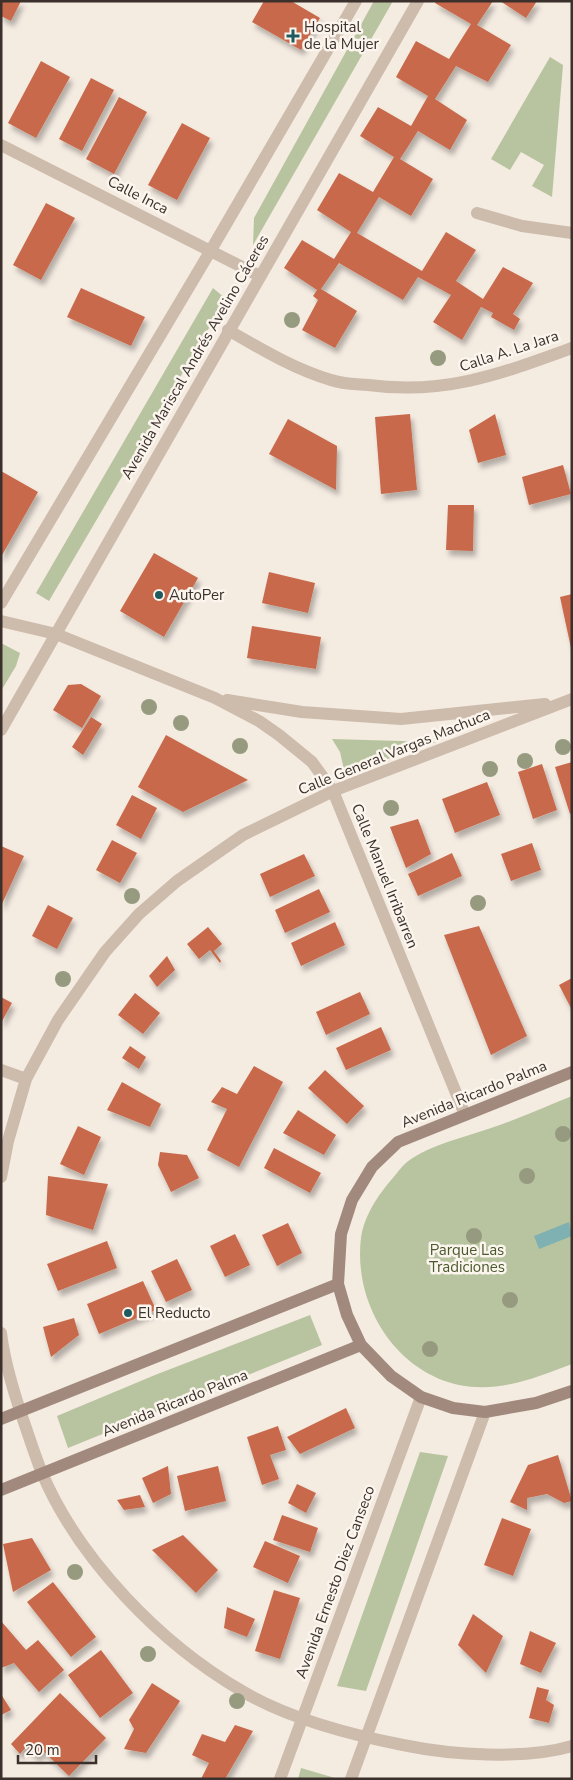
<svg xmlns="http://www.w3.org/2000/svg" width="573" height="1780" font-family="'Nunito Sans',sans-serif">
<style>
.green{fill:#b8c4a0}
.water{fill:#7fb0b2}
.building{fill:#c8694b;filter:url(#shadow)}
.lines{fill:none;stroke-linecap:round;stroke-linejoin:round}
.minor{stroke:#cdbbac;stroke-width:12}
.tertiary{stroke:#cdbbac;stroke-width:12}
.secondary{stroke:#a18a7d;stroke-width:12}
.tree{fill:#969b7f}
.poi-dot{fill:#1f5a5e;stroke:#fbf5ee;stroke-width:2}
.labels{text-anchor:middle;stroke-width:5;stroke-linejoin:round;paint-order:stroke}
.poi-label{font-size:15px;fill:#3b302b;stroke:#fbf5ee;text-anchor:start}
.street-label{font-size:15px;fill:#3b302b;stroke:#fbf5ee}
.park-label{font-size:15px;fill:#4a5a2e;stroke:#fbf5ee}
</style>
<defs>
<filter id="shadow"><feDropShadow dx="3" dy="5.5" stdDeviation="2.5" flood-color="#0004"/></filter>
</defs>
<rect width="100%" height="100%" fill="#f4ebe1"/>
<path class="green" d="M374,1H393L253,245L254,218Z
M550,57L563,65L552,197L532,186L544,165L521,152L510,170L491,159Z
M213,288L226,299L49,601L36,593Z
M1,643L20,653L16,666L1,691Z
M332,739L436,742L345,774L340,752Z
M572,1096V1364C535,1378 499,1393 459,1385C394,1371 353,1302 361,1238C364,1216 378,1195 392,1179C397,1173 402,1166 407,1162C431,1144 463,1138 491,1128C518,1119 545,1107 572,1096Z
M310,1315L322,1345L68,1448L57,1416L155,1375Z
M420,1452L448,1456L366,1691L337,1686Z
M301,1768L335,1778L298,1779Z"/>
<path class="water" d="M569,1222L572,1236L539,1249L534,1236Z"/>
<path class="building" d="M1,1H21L11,21L1,16Z
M264,1H291L320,18L301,50L252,22Z
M436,1H493L477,25L511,45L488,82L456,66L435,99L467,120L450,150L418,131L400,159L433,179L411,216L379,197L357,233L422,271L446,232L476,250L456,281L483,299L503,267L533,283L513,314L520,319L514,330L491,317L493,313L481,307L462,340L433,322L451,295L418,277L403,300L339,263L321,289L357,311L335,348L302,330L318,300L313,296L317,290L284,268L302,240L334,259L351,232L317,210L339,173L373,192L394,157L360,136L378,107L411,126L428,96L396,77L416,41L449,59L471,24L435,3Z
M500,1H537L526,18Z
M41,61L70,77L36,138L8,123Z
M91,78L114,90L82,151L59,139Z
M119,97L147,112L114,174L86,159Z
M182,123L210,138L177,200L148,185Z
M46,203L75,218L41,280L13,265Z
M81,288L145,317L131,346L67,317Z
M410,414L417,490L381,494L375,417Z
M495,414L506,455L478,463L469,430Z
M288,419L337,446L336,490L269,454Z
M563,465L571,494L529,505L522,477Z
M1,471L38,492L1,557Z
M448,505H474L473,551L446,550Z
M154,553L198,578L164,637L120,611Z
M269,572L315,583L308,613L262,603Z
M572,594V648H571L560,597Z
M252,626L321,637L316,669L247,658Z
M81,684L101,696L82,728L53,710L68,685Z
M91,717L102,724L83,755L72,747Z
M166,735L248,780L183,812L138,787Z
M572,762V813L570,814L555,767Z
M542,764L557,810L533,819L518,772Z
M487,782L500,815L455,833L442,799Z
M132,795L157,808L141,839L116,825Z
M418,819L431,854L406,868L390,827Z
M112,840L137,853L120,883L96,870Z
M532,843L541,870L511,881L501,854Z
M1,846L24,856L1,906Z
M452,853L462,876L418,896L408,874Z
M304,854L315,876L270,897L260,874Z
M319,889L330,912L285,933L275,910Z
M48,905L73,918L57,949L32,936Z
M335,922L345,945L301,966L291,943Z
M479,926L527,1036L491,1055L444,935Z
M208,927L222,944L214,951L221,961L220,963L210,950L199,959L187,944Z
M167,956L175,970L157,987L149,976Z
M572,978V1010L559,985Z
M360,992L370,1014L326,1035L316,1012Z
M135,993L160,1013L143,1034L118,1015Z
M1,997L12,1003L1,1023Z
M381,1027L391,1050L346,1070L336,1048Z
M130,1046L146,1057L139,1069L122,1058Z
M254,1066L283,1082L239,1167L207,1150L227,1109L211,1102L222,1087L237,1094Z
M325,1070L364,1106L347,1124L308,1088Z
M122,1082L161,1104L150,1127L107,1110Z
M298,1110L336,1135L324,1155L283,1133Z
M78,1126L101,1137L84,1175L60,1164Z
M274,1148L321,1173L310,1193L264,1168Z
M160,1152L187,1155L199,1178L171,1192L158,1165Z
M48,1176L108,1184L93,1230L46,1215Z
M288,1223L302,1253L277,1266L262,1235Z
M235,1234L250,1265L225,1277L210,1246Z
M107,1241L117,1268L58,1291L47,1264Z
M177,1259L192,1290L166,1302L151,1271Z
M143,1281L156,1310L99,1334L87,1304Z
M74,1318L79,1335L51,1357L43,1327Z
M346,1408L355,1428L300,1454L287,1437Z
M278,1426L286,1450L270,1455L279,1479L262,1485L247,1437Z
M558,1455L572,1501L564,1503L547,1494L527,1498V1510L510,1502L528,1465Z
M168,1466L171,1494L153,1503L142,1478Z
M218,1466L226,1501L185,1511L177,1476Z
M297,1484L316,1493L306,1513L288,1503Z
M140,1495L145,1507L124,1510L117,1500Z
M282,1515L318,1528L310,1552L273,1540Z
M502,1518L531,1529L513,1576L484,1565Z
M183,1535L218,1570L196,1593L152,1550Z
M32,1538L51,1570L13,1592L3,1544Z
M265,1541L300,1556L288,1583L253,1567Z
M53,1582L96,1637L71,1657L27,1602Z
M274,1590L300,1598L280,1659L255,1651Z
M227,1607L255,1619L247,1637L224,1628Z
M473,1614L503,1636L486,1673L458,1645Z
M1,1621L26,1650L38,1640L64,1670L39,1692L14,1663L1,1668Z
M530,1631L556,1643L541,1673L520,1664Z
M101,1650L133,1693L100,1718L68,1675Z
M152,1683L180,1701L146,1753L124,1749L134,1729L129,1720Z
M537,1687L549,1690L546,1700L554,1705L549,1723L529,1718Z
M60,1693L106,1738L69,1776L43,1751L37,1757L26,1747L20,1754L11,1744Z
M1,1694L11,1710L1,1715Z
M235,1725L253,1731L225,1779H201L209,1763L192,1755L202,1734L225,1742Z"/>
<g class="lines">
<path class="minor" d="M1,145L260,276
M477,213L522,226L572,233
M228,330C261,349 294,369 331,380C342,384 356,384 368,385C446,395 500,374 572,348
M1,621L56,634L215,698L259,721L279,735L312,762L333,791L465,1115
M227,700L302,712L401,719L545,704
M1,1070L26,1079
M1,1177L8,1141L26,1079L58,1020L105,952L139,914L177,881L243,835L333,791L572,699
M1,1333C5,1366 15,1397 26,1428C31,1443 36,1458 42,1473C79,1560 161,1644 242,1691C287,1718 352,1735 403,1745C451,1755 525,1760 572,1746"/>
<path class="tertiary" d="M1,603L211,250L356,1
M1,730L418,1
M280,1779L421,1397
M351,1779L485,1412"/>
<path class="secondary" d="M572,1072L398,1142L372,1167L352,1200L341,1234L338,1284L347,1315L361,1345L391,1376L421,1397L453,1408L485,1412L536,1403L572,1391
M1,1419L338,1284
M1,1490L361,1345"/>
</g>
<g class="tree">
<circle cx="292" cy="320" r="8"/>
<circle cx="438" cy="358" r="8"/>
<circle cx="149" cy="707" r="8"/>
<circle cx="181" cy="723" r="8"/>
<circle cx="240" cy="746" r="8"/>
<circle cx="563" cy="747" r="8"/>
<circle cx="525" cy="761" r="8"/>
<circle cx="490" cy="769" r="8"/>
<circle cx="391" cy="808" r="8"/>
<circle cx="132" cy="896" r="8"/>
<circle cx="478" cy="903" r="8"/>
<circle cx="63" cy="979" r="8"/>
<circle cx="563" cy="1134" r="8"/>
<circle cx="527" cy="1176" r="8"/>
<circle cx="474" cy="1236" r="8"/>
<circle cx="510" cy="1300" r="8"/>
<circle cx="430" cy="1349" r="8"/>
<circle cx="75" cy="1572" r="8"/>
<circle cx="148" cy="1654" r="8"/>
<circle cx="237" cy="1701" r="8"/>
</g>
<g class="poi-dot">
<path d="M290.5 28.5h5v5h5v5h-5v5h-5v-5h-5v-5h5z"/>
<circle cx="159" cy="595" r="5"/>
<circle cx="128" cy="1313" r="5"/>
</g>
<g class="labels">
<g class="poi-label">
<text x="304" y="32">Hospital<tspan x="304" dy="17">de la Mujer</tspan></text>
<text x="169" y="600">AutoPer</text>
<text x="138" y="1318">El Reducto</text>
</g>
<g class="street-label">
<text transform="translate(138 195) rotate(27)" y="5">Calle Inca</text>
<text transform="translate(509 351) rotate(-18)" y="5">Calla A. La Jara</text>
<text transform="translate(195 357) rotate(-60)" y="5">Avenida Mariscal Andrés Avelino Cáceres</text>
<text transform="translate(394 752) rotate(-22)" y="5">Calle General Vargas Machuca</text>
<text transform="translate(385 876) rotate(68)" y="5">Calle Manuel Irribarren</text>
<text transform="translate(474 1094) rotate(-22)" y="5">Avenida Ricardo Palma</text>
<text transform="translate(175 1403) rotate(-22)" y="5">Avenida Ricardo Palma</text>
<text transform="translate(335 1582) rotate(-70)" y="5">Avenida Ernesto Diez Canseco</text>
</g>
<g class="park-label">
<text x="467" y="1255">Parque Las<tspan x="467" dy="17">Tradiciones</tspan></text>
</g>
</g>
<rect width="573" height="1780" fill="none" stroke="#3b302b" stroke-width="5"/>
<path d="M18 1755v8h78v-8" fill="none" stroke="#3b302b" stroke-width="2.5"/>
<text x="25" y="1755" font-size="15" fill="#3b302b" stroke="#fbf5ee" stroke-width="4" paint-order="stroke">20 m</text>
</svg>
